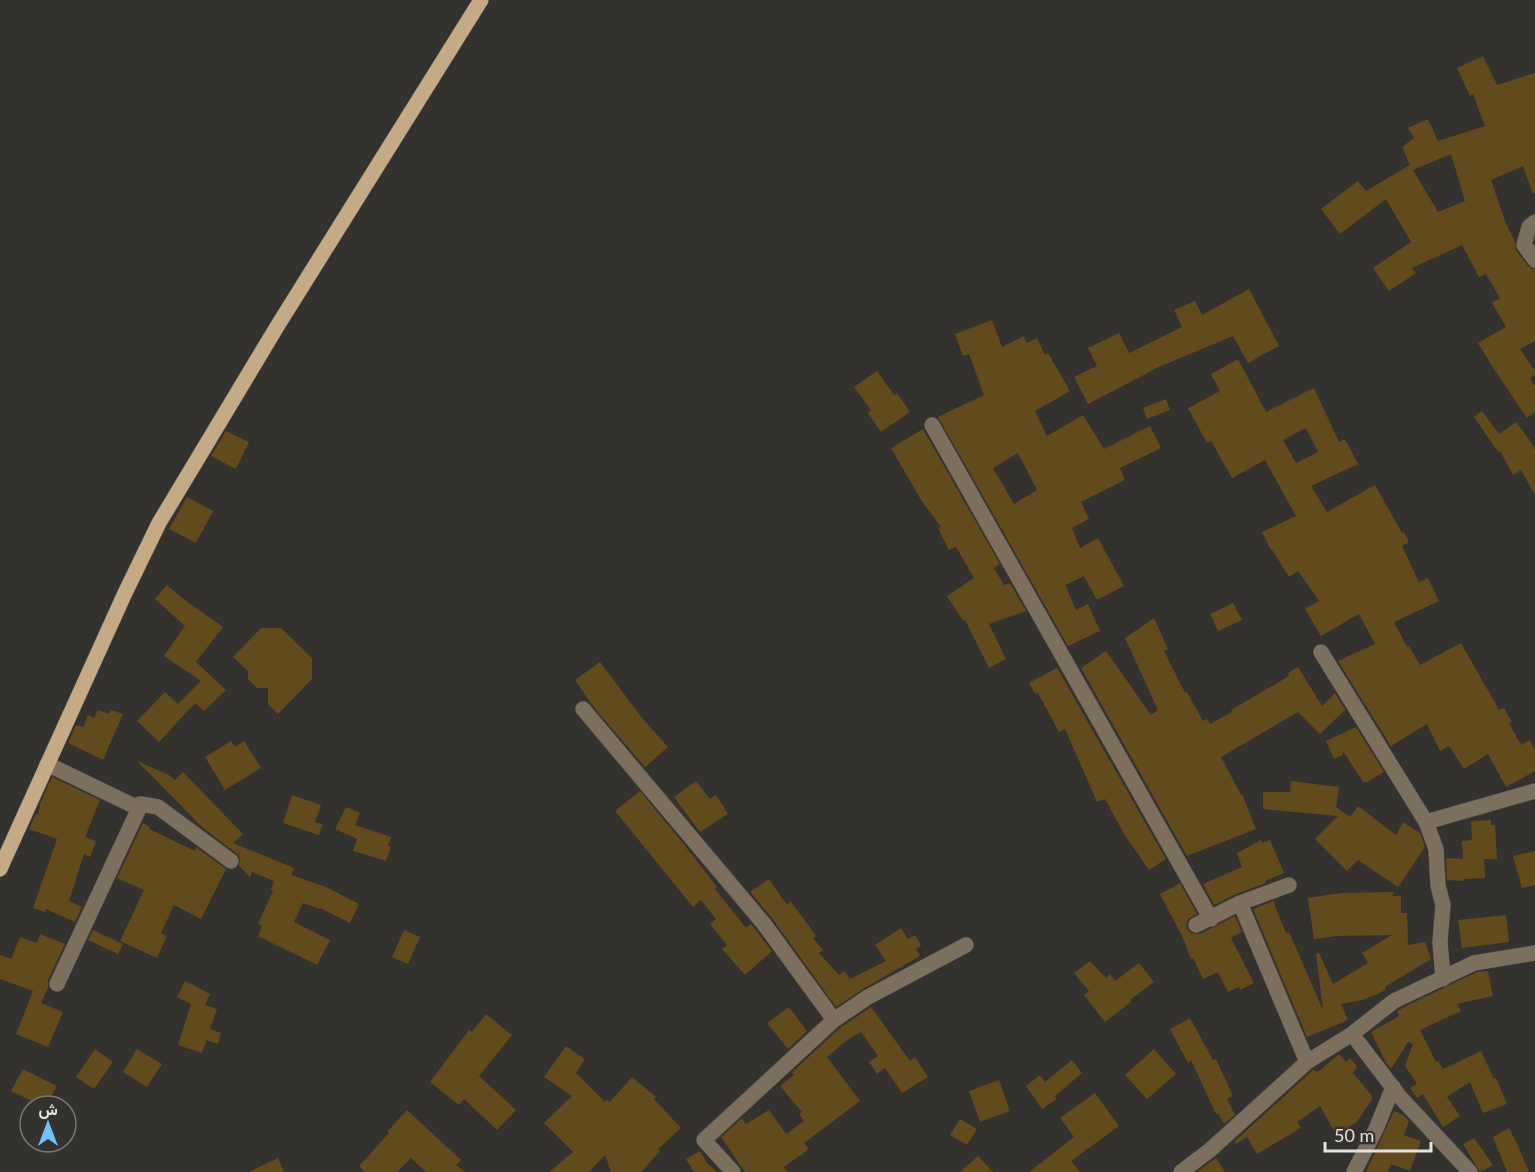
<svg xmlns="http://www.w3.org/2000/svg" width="1535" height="1172" font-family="Lato,Vazirmatn,sans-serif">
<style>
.building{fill:#614a1c;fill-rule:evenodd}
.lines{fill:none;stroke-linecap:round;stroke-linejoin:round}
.minor-casing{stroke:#504e4b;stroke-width:16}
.major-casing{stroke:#504e4b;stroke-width:16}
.minor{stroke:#7c6f5d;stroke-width:15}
.major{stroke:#c5ab85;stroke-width:15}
</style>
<rect width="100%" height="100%" fill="#34322f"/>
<path class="building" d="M1483,56L1497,85L1535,73V194H1533L1523,166L1491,180L1505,221L1515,242L1516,250L1528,266L1535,270V341L1520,349L1535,371V375L1530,378L1535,386V412L1527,418L1492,366L1478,343L1506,327L1492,303L1500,298L1486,274L1479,277L1462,245L1412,268L1416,273L1389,291L1373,268L1411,242L1386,199L1340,234L1321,209L1358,181L1366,191L1410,165L1402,147L1414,138L1408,128L1428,119L1438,141L1485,126L1473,94L1470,96L1457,68ZM1451,154L1465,201L1438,212L1413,170Z
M1249,289L1279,346L1248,363L1233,336L1159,367L1088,404L1074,377L1097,366L1088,348L1119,333L1129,353L1182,327L1174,310L1195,301L1202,315Z
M992,320L1002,347L1024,336L1027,343L1037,338L1045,355L1048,353L1070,391L1035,411L1047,436L1083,415L1104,449L1150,426L1161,448L1120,468L1125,480L1081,502L1089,519L1072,528L1080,548L1098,538L1124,586L1097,600L1084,576L1065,585L1076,610L1088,604L1100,631L1068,646L938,417L984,395L969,354L963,356L955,334ZM1018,453L1037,490L1014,504L993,468Z
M1238,359L1266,412L1314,388L1339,442L1345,439L1358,464L1311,486L1327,512L1375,485L1402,533L1404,532L1409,542L1402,546L1419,582L1428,578L1439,601L1394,622L1407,647L1409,646L1420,665L1461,643L1499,710L1504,708L1512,722L1509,723L1521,745L1530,740L1535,750V771L1506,787L1488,754L1464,769L1449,746L1440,751L1427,724L1391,746L1338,661L1375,644L1359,614L1321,636L1305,609L1319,601L1298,571L1289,577L1272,550H1271L1262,532L1296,516L1265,460L1232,478L1211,441L1207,443L1188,408L1220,391L1211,374ZM1306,428L1318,452L1296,463L1283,440Z
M877,371L894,395L897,393L910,412L881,432L868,413L871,410L854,387Z
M1166,399L1170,410L1147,419L1143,408Z
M1482,411L1499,434L1516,422L1531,442L1535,450V495L1521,470L1513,475L1500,451L1498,452L1474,417Z
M923,429L1000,564L994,568L1004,585L1010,583L1026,611L989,624L1006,659L989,668L965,620L963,621L947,596L974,578L956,547L949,550L938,528L941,527L921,500L891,448Z
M226,431L249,442L236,469L211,456Z
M187,497L213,511L196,543L169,529Z
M167,585L182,598L223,627L196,662L226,690L204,711L195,703L159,742L137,721L165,692L178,704L201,681L164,656L185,626L155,599Z
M1233,603L1242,620L1218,631L1210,614Z
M1154,618L1168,649L1164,651L1185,693L1187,692L1203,721L1207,719L1210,724L1232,712L1231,710L1289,676L1288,673L1298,667L1322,706L1335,693L1345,710L1320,734L1298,712L1221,757L1241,795L1242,794L1256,829L1187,856L1081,668L1106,651L1151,715L1158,710L1125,638Z
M261,628H281L312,658V679L278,714L268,704V688H257L248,679V671L233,657Z
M600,662L642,718L668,747L645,767L595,709L575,680Z
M1057,668L1166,859L1149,870L1124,834L1105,799L1097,802L1065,729L1059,732L1038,693L1035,694L1029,683Z
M98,710L109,714L111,710L123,714L103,760L68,743L76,725L83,727L88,715L94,718Z
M1356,727L1384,772L1367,782H1363L1343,751V755L1334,759L1326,741Z
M231,741L235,747L244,741L261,768L225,790L205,757Z
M137,761L169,775L175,780L183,772L243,834L233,843L294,868L291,875L326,887L359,904L350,923L320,908V909L303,903L294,922L330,940L317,965L258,936L262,926L258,924L273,891L271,890L274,881L252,872L250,877L239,866L240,858L237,854L201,826Z
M52,777L100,800L85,837L96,841L90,857L84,854L69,901L82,907L75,922L46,909L45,912L33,908L57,839L29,829L36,814L38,815L40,804Z
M696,781L710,799L716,795L728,814L700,832L674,797Z
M1291,781L1339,787L1336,807L1350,817L1358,806L1396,835L1403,822L1420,833L1425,847L1398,887L1358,860L1347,871L1315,839L1338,816L1263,809V792H1290Z
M640,791L682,842L717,887L715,889L746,928L751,924L772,951L745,975L722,949L727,945L710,924L716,919L701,900L693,907L615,811Z
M292,795L321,805L315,822L323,824L319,835L283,823Z
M346,807L360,813L355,825L391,837L388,846L391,847L386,861L353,851L357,839L335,829Z
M1491,820V825H1495L1497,859H1484L1485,878L1464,879V881L1447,880L1446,858L1463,859L1462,841L1472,840L1471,821Z
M143,823L150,827L149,829L195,851L196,847L226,869L201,919L174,905L161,933L167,936L157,958L120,941L144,890L117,878Z
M1261,840L1262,843L1270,840L1284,873L1265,881L1266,883L1236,894L1214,905L1203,884L1242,867L1237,853Z
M1535,851V885L1522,888L1513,856Z
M769,879L787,905L791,902L809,926L816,936L813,938L823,950L819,953L839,975L844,971L850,979L886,961L875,945L901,928L908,939L915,935L921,945L916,949L920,956L863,989L836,1007L772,918L750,892Z
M1180,883L1197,914L1188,919L1186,924L1187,929L1191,933L1200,934L1235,916L1242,932L1231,938L1254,983L1240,990L1239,987L1228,992L1218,972L1203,979L1193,958L1191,959L1183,938L1160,894Z
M1394,892L1392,896H1401V913H1407L1408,945L1425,942L1431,959L1385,987V990L1378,994L1362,1000L1341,1004L1348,1020L1307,1037L1253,909L1273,901L1286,933L1289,932L1323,1010L1316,954L1319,953L1333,984L1368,963L1362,953L1392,935L1337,936L1314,939L1308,898L1341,893Z
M1506,915L1509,942L1462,948L1458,920Z
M93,930L123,944L118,954L88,940Z
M404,930L420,937L408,964L392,957Z
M40,934L65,944L48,980V988L41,1003L63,1012L48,1047L16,1034L33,991L0,979V955L11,959L20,937L37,943Z
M1090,961L1106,978L1110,974L1115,981L1139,963L1154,982L1130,1000L1131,1002L1105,1022L1084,995L1089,991L1074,973Z
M1488,971L1493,996L1457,1004L1461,1011L1420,1030L1436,1062L1438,1061L1443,1069L1481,1051L1494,1079L1496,1078L1507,1104L1483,1113L1470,1082L1447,1097L1460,1116L1443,1127L1423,1094L1417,1098L1410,1088L1417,1084L1405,1066L1413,1044L1408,1042L1391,1069L1385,1061L1371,1032L1399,1016L1397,1011L1408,1005L1477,972Z
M185,981L210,994L205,1005L217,1009L210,1029L221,1033L218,1044L207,1040L202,1053L178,1045L191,1004L177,997Z
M789,1007L807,1031L788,1049L767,1023Z
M871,1007L910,1061L915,1057L928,1077L902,1093L885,1068L877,1074L869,1062L878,1056L861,1032L847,1040L827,1057L860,1101L804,1143L809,1149L784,1167L788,1172H745L721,1137L742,1118L746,1124L769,1110L786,1134L804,1121L799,1114L802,1112L780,1086L794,1075L792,1072L840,1028Z
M486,1014L512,1035L479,1076L516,1110L497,1130L464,1099L459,1105L430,1082L469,1030L472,1032Z
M1190,1018L1213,1060L1216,1059L1233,1096L1227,1099L1235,1115L1224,1124L1218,1113L1216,1114L1191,1060L1188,1063L1170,1029Z
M566,1046L585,1059L576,1073L605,1102L607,1100L610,1102L632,1077L656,1097L654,1099L681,1128L658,1149L660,1151L641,1172H611L605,1155L589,1172H549L573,1152L544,1123L572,1096L544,1077Z
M95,1049L113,1062L94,1089L76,1077Z
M137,1049L162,1064L147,1087L123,1072Z
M1154,1049L1176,1074L1147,1099L1125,1075Z
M1339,1054L1346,1062L1350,1058L1357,1066L1353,1073L1372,1096V1099L1357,1122L1336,1134L1320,1106L1297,1122L1301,1128L1257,1154L1247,1137L1236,1144L1235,1141L1313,1070L1318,1072Z
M1072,1060L1082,1073L1055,1096L1057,1099L1042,1109L1026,1086L1040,1075L1045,1082Z
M23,1069L57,1086L46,1106H42L11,1091Z
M999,1080L1010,1111L980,1122L969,1091Z
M1095,1093L1119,1126L1071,1161L1080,1172H1029L1074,1137L1060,1118Z
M407,1110L461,1160L456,1165L465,1172H426L411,1158L397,1172H365L359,1166L389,1133L388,1131Z
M1394,1111L1403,1115L1409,1121L1404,1135L1421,1141L1410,1171L1391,1164L1388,1172H1366Z
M960,1119L977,1129L967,1145L950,1135Z
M1509,1128L1518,1146L1529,1172H1507L1493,1137Z
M1474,1138L1493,1165L1480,1172L1463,1144Z
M700,1151L707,1163L717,1172H694L686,1159Z
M978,1156L993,1172H960Z
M278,1158L284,1172H249Z
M1216,1158L1225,1172H1197Z"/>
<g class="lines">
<defs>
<path id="minor" d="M1535,222L1529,227L1524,245L1535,260
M932,425L1211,919
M1321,652L1426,822L1436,849L1438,886L1443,905L1440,942L1443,979
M583,709L764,924L834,1020
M47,764L134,806L141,804L158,807L231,861
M1426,822L1535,791
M1240,903L1307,1062
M1196,925L1240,903L1289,885
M57,984L141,804
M1352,1034L1400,1097L1470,1172
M733,1172L704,1140L834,1020L868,997L966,945
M1181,1172L1210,1150L1307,1062L1352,1034L1394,1001L1474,963L1535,953
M1354,1172L1376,1129L1393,1087"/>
<path id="major" d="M0,869L125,593L159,523L278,325L481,0"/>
</defs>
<use href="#minor" class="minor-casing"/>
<use href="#major" class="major-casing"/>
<use href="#minor" class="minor"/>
<use href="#major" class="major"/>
</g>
<g transform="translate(48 1124)"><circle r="28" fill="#34322f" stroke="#7a7976" stroke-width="1.5"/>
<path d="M0-4.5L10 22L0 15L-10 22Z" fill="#6dc2f3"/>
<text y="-9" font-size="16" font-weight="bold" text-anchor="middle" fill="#e4e3e0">ش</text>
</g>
<path d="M1325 1142v9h106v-9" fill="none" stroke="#e4e3e0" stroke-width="3"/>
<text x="1334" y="1142" font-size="18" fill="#e4e3e0" stroke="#34322f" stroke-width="4.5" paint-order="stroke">50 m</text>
</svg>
